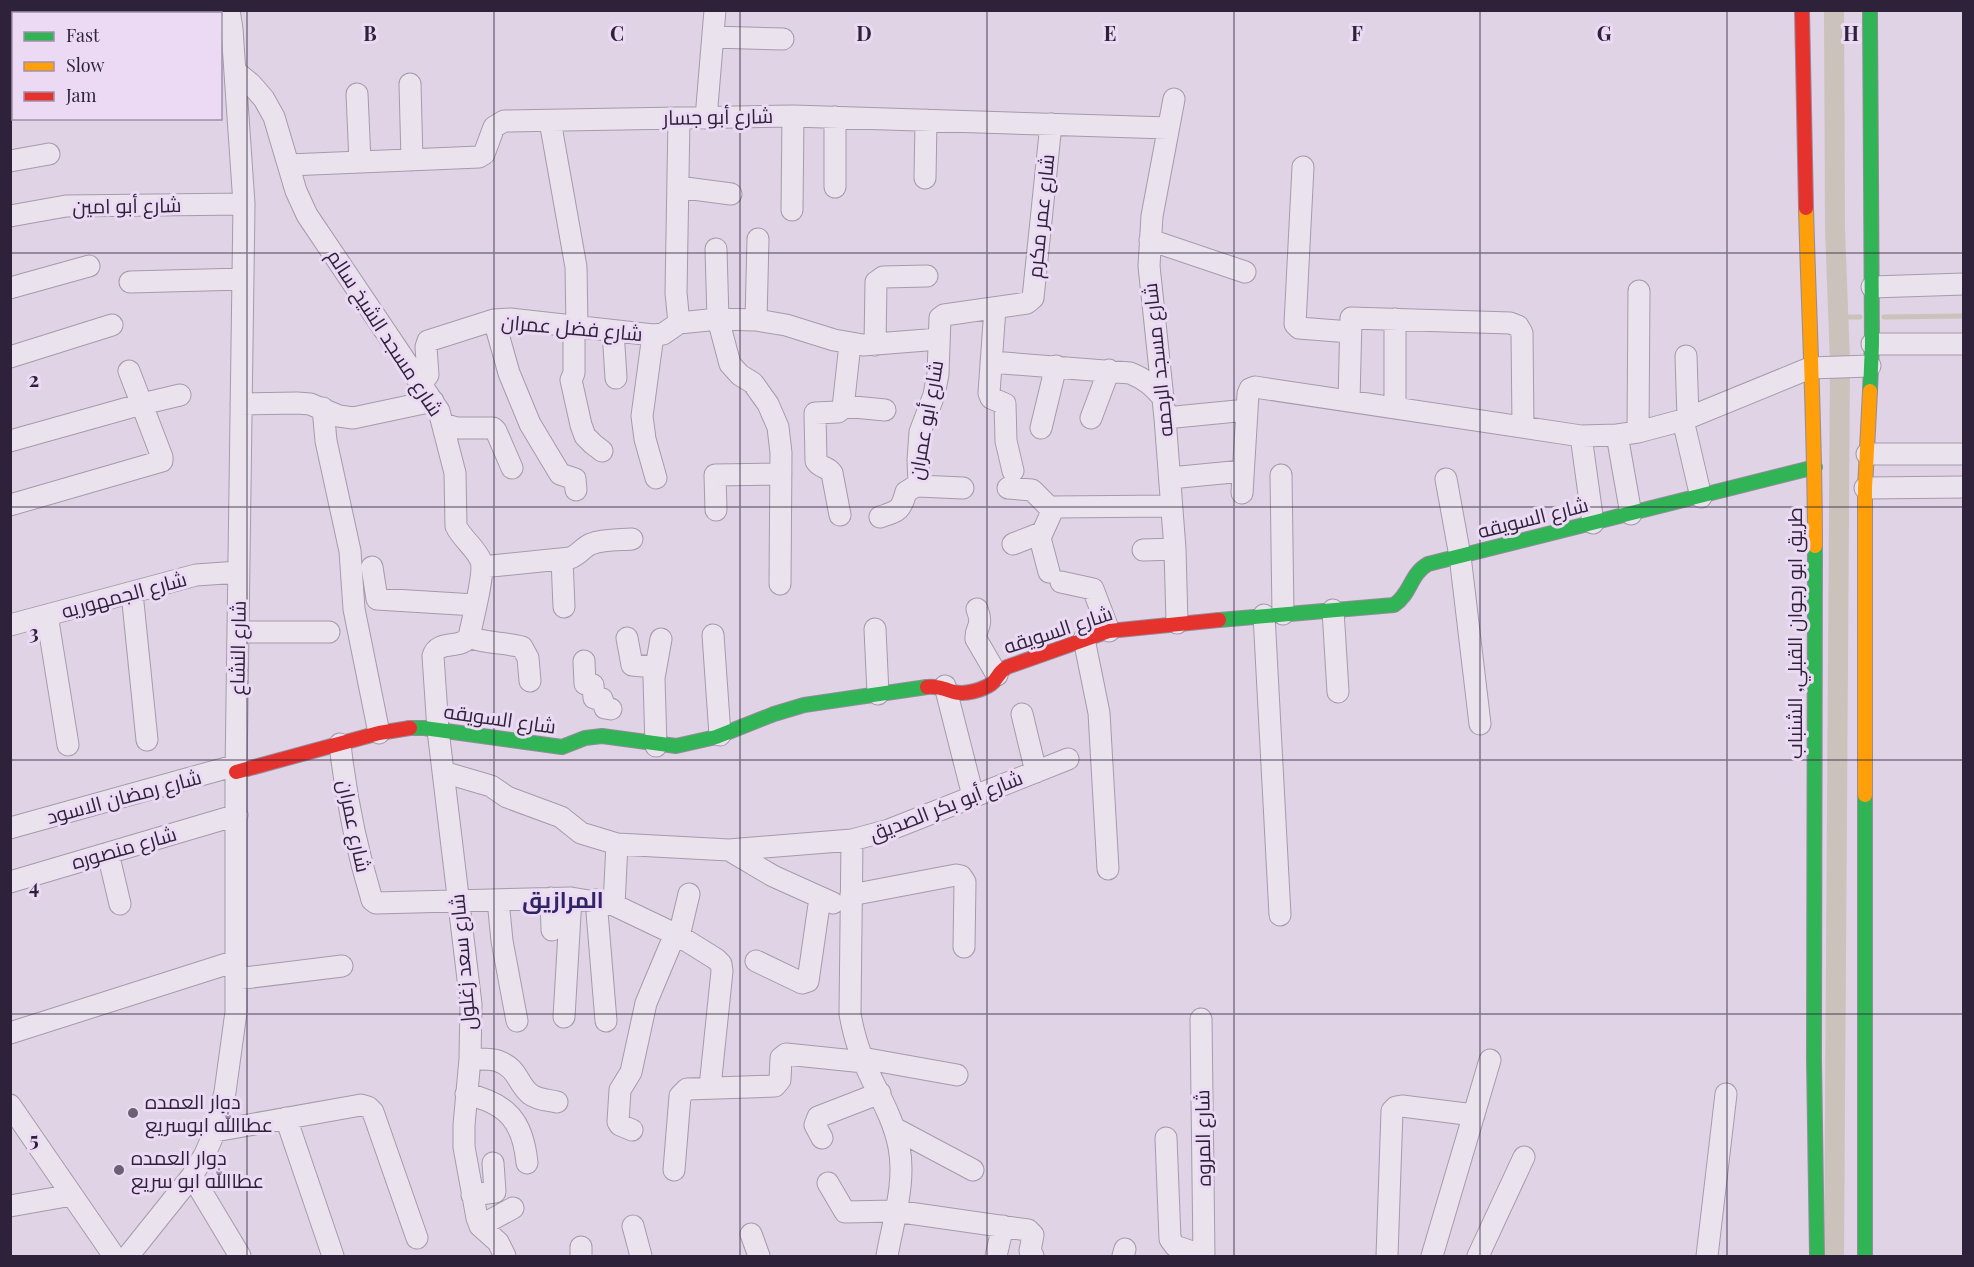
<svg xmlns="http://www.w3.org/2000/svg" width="1974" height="1267" font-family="'Playfair Display',Cairo,serif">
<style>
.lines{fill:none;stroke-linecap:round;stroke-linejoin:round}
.stream{stroke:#cbc2bc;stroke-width:5}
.canal{stroke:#cbc2bc;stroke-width:20}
.street-casing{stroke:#a49bab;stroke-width:23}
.fast-casing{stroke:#948b9b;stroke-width:16}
.slow-casing{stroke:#948b9b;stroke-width:16}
.jam-casing{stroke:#948b9b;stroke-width:16}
.street{stroke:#eae3ee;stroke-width:21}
.fast{stroke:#30b455;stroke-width:14}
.slow{stroke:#ff9f0a;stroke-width:14}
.jam{stroke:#e5322d;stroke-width:14}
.grid{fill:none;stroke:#2d223a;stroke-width:1.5;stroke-opacity:0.55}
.poi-dot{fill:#6b6076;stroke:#ecdaf4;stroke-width:2}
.labels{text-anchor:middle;stroke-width:6;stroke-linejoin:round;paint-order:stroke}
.street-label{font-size:20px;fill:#2d223a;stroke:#ecdaf4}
.poi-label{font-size:20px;fill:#2d223a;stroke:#ecdaf4;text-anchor:start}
.quarter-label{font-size:22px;font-weight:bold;fill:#2f2465;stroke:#ecdaf4}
.grid-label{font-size:20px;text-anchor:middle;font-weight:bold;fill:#2d223a;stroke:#ecdaf4;stroke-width:6;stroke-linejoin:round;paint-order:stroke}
</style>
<rect width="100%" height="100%" fill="#dfd3e5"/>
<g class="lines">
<path class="stream" d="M1838,317H1860
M1884,317L1964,316"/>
<path class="canal" d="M1834,10L1835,229L1840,362L1834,1256"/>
<defs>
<path id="street" d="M713,37L783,39
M10,46H14
M235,71L251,84L264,99L274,117L296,191L307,215L439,411L455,473L456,526C462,539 476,548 481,561C485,573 472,622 469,637C460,650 438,639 433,656L438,730L471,1004L470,1059L464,1125V1147L477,1218L480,1226L498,1242L505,1256
M410,84L412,160
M357,94L360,162
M1174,99L1152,216L1149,266L1165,418L1175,549L1177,623
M10,105H14
M679,118L676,293L679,323
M706,118L715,10
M550,121L576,267L577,327
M10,161L49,154
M289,165L479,157L484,154L494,127L504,121L793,116L1168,128
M1303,167L1295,324L1299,328L1350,332
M925,178L926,120
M678,187L731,194
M835,187V117
M792,210L793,116
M10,216L66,206L244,204
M1150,240L1245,272
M716,249L718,319L730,364L740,375L753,383L768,404L778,427L781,453L780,584
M130,282L243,279
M1872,287L1964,284
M10,288L89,266
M995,308L989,393L991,398L1005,404L1006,441L1013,471
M494,320L509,373L530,424L560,474L575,479L576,490
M756,320L758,239
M574,326V373L571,380L581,425L585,436L593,444L602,451
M613,331L616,378
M653,335L642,416L645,439L656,478
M1872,344H1964
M875,345L876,282L883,277L927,276
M1686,356L1688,417
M10,357L112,325
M991,362L1130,373C1145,379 1153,386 1163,398
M421,384L428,375L426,347L428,341L494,320L510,319L653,335L663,334L679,323L718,319L756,320L786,325L834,340L863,345L939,339
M1349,401L1351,318L1510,323L1518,326L1522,333L1523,426
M241,404L297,403L310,404L339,416L353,418L433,401
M844,406L885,410
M323,408L326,441L350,551L354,609L379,733
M1395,408V319
M1091,418L1109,370
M1165,418L1247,410
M1683,420L1701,497
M443,424L457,428H493L496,431L512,468
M1041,428L1056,366
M1638,432L1639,291
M1617,435L1631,514
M1581,436L1593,523
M10,441L142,404L180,395
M1867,454H1964
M1281,475L1283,614
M1170,478L1243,471
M1446,479L1460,556L1480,724
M918,486L963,488
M1008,488L1032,490L1048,506L1054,507L1171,506
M1865,488L1964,487
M1242,493L1248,394L1250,389L1255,387L1581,436L1617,435L1638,432L1683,420L1810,368L1870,366
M10,505L162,461V457L129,371
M716,510L715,475L781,474
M840,515L832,473C827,466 820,468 816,461L815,413L838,412L843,408L850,344
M880,517C898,511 901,511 906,492L919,484L918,460L920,432L934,395L938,374L940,318L944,315L1027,303L1033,298L1051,124
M1013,544L1041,533
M1143,550L1175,549
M562,559L564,607
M372,567L377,599L475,605
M482,567L570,558C579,555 583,547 591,544C603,539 619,540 632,539
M1049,572L1040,538L1054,507
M1061,582L1093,589L1109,631
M132,593L147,740
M977,609C984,628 975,626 976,639L997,675
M1333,610L1338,692
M47,615L68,745
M1264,615L1280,915
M10,625L196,575L239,572
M875,629L878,694
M238,632H329
M713,635L720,735
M469,637C487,644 504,642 522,647L528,658L530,681
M627,638L632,665L655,667
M1084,639L1099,713L1108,869
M584,661L585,684L593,685L594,698L602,699L605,708L611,709
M945,686L973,796
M1022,714L1036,772
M340,744C346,799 356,847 372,900L376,903L571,898L614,905L679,936L716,959L721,964L722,971L710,1087
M656,746L654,678L661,639
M443,772L491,786L507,797L561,817L581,833L617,844L729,850L852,840L889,830L1068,759
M10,828L237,765
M852,840L850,1014C853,1031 857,1046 864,1062C876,1091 893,1116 899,1147C906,1183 893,1221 887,1256
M729,850L773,876L833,903
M108,853L120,904
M10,882L237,815
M851,895L956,875L961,876L965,882L964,947
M551,898L552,930
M498,900L502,941L517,1021
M596,900L606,1021
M614,905L617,844
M679,936L689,894
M756,961L802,983L808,981L820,898
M236,979L342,966
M564,1017L571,898
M1201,1019L1204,1256
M10,1033L236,961
M862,1058L957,1075
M470,1059C479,1059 490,1058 498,1061C518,1068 517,1083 530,1094C538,1100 548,1100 557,1102
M466,1094C507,1103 523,1121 527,1163
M10,1105L114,1256
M286,1118L333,1256
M894,1128L973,1170
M632,1130L620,1125L618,1122L620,1090L631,1072L646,1003L675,934
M215,1131L361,1105L368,1107L373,1112L417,1238
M822,1138L815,1125L818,1117L880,1093
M1166,1138L1170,1239L1175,1246L1204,1256
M674,1170L680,1096L687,1089L775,1086L780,1080L781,1058L786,1054L864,1062
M192,1176L240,1256
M828,1183L845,1212L895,1211L1028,1230L1033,1235L1030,1251L1033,1256
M472,1195L495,1192L493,1163
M10,1206L72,1195
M480,1226L513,1208
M633,1226L641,1256
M751,1234L759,1256
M581,1247V1256
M128,1256L192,1176L205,1154L215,1131L225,1092L236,1012V772L244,204L232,29L229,10
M996,1256L1003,1226
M1123,1256L1125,1249
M1387,1256L1392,1111L1396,1107L1402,1106L1474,1115
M1432,1256L1490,1060
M1478,1256L1524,1157
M1707,1256L1726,1094"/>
<path id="fast" d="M1870,391L1872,344L1870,10
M1815,546L1814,1059L1817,1256
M1219,620L1394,605C1411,594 1410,574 1428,564L1815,467
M410,728H424L562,747L585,738L602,736L676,746L716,737L774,714L804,705L927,687
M1865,795V1256"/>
<path id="slow" d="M1806,208C1809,320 1815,433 1815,546
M1865,795V488L1870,391"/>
<path id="jam" d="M1802,10L1806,208
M927,687C938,686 944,689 954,692C965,695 982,690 991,684C998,679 997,673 1007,667L1109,631L1219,620
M236,772L379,733L410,728"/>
</defs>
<use href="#street" class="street-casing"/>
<use href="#fast" class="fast-casing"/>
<use href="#slow" class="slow-casing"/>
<use href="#jam" class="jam-casing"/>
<use href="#street" class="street"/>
<use href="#fast" class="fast"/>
<use href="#slow" class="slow"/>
<use href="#jam" class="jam"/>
</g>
<path class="grid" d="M247,10V1256M494,10V1256M740,10V1256M987,10V1256M1234,10V1256M1480,10V1256M1727,10V1256M10,253H1964M10,507H1964M10,760H1964M10,1014H1964"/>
<g class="poi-dot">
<circle cx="133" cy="1113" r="6"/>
<circle cx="119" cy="1170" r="6"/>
</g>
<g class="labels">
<g class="street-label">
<text transform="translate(718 117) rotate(-1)" y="7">شارع أبو جسار</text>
<text transform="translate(127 206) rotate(-1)" y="7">شارع أبو امين</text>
<text transform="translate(1041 216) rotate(-84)" y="7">شارع عمر مكرم</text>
<text transform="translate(572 328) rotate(5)" y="7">شارع فضل عمران</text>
<text transform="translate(385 333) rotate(57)" y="7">شارع مسجد الشيخ سالم</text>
<text transform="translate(1158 360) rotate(-96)" y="7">شارع مسجد الرحمه</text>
<text transform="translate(926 420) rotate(-80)" y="7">شارع أبو عمران</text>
<text transform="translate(1533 518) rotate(-14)" y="7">شارع السويقه</text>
<text transform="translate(124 595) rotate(-15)" y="7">شارع الجمهوريه</text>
<text transform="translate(1058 630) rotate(-18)" y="7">شارع السويقه</text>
<text transform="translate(1795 633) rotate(-90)" y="7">طريق ابو رجوان القبلي, الشنباب</text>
<text transform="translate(238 648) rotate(-89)" y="7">شارع النشاع</text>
<text transform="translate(500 719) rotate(8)" y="7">شارع السويقه</text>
<text transform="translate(124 797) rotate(-15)" y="7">شارع رمضان الاسود</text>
<text transform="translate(946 806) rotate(-21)" y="7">شارع أبو بكر الصديق</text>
<text transform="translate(354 826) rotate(78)" y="7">شارع عمران</text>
<text transform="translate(124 848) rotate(-16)" y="7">شارع منصوره</text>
<text transform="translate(463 962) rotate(-95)" y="7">شارع سعد زغلول</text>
<text transform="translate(1203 1138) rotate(-91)" y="7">شارع المروه</text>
</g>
<g class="poi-label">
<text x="145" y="1109">دوار العمده<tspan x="145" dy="23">عطاالله ابوسريع</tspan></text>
<text x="131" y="1165">دوار العمده<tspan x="131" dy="23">عطاالله ابو سريع</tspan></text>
</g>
<g class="quarter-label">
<text x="563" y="908">المرازيق</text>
</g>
</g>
<g class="grid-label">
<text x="370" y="41">B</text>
<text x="617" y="41">C</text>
<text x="864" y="41">D</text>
<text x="1110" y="41">E</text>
<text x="1357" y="41">F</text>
<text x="1604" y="41">G</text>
<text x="1851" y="41">H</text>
<text x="34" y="387">2</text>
<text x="34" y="640">3</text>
<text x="34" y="894">4</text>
<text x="34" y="1147">5</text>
</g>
<rect width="1974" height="1267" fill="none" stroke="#2d223a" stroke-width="24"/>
<rect x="12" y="12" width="210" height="108" fill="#ecdaf4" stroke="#a090aa" stroke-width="1.5"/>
<rect x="24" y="32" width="30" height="9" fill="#30b455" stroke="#a090aa" stroke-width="1.5"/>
<text x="66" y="42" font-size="18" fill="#2d223a">Fast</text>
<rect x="24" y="62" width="30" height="9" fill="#ff9f0a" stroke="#a090aa" stroke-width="1.5"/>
<text x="66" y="72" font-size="18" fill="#2d223a">Slow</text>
<rect x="24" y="92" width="30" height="9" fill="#e5322d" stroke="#a090aa" stroke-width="1.5"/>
<text x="66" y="102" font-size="18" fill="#2d223a">Jam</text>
</svg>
